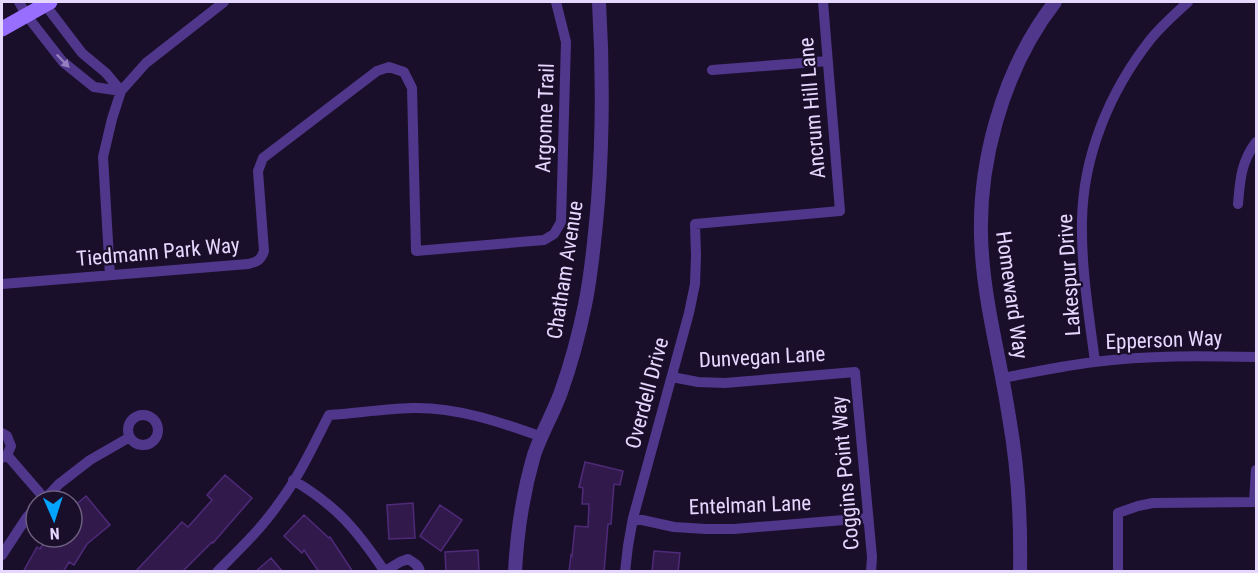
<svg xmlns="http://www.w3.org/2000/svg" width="1258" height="573" font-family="'Roboto Condensed',sans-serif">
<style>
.building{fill:#31194c;stroke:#4f2a79;stroke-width:1.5}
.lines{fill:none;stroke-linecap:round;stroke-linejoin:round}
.minor{stroke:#50378b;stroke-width:10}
.tertiary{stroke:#50378b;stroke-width:14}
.secondary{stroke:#986eff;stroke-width:15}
.oneway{fill:#947fbf}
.labels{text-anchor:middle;stroke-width:4.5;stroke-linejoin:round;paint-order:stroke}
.street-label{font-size:21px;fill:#e6d7ff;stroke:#1a0f2a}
</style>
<rect width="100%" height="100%" fill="#1a0f2a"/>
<path class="building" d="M585,462L623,471L620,485L614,484L611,524H608L604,572H569L571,555L572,556L575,526L588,527L589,504H582L583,488L579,487Z
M225,475L252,498L213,543L212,542L182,572H135L182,522L188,527L212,500L207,495Z
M86,496L110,525L87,544L74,565L69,562L63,572H23L37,547L40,549L47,537H72V508Z
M413,503L415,538L389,539L387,505Z
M440,505L462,520L441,551L420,536Z
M304,515L329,538L330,537L353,572H319L304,550L302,553L284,536Z
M478,550L479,572H446L445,552Z
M654,551L680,553L678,572H652Z
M271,558L283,572H255Z"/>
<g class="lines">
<path class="minor" d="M19,2L27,16L63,62L94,87L121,91
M43,2L82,53L106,73L121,91
M712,70L828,61
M1238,204C1240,180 1241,162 1256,142
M110,275L103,157L112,119L121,91L146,63L224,2
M2,284L248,264C257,262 261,260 264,251L258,171L263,158L377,71L389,67L404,72L412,88L416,251L544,240L554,234L561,222L566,42L556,2
M1095,362C1089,315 1081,268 1082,221C1083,155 1110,91 1150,40C1161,26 1175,14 1188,2
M672,377L698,382L725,383L855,372L872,557L871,572
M1003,378C1033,372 1063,366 1094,362C1148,355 1202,356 1256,357
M128 430a15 15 0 1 1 30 0a15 15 0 1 1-30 0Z
M2,433L7,436L11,446L7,455L2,458
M7,455L45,499
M293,480C337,506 357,530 385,572
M43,501L59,484L90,460L130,437
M1254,502L1256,470
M633,518L674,527L706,529H734L868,518
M2,555L27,517L36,508
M385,571L400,562L408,559C413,562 419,565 420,572
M217,572C239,550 262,528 279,503C299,477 314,444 329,415C357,413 384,409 412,408C457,407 500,422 542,437
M625,572L628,546L633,518L689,313L695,284L696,255L695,224L840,211L823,2
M1118,572V513L1138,506L1153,503L1256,502"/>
<path class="tertiary" d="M515,572C517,532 523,493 534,455C541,434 553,414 561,392C571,364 579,334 585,305C592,271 595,236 598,201C603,133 603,70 599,2
M1020,572C1021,520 1018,467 1009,417C1001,363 986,310 982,255C975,169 1002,70 1055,2"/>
<path class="secondary" d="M2,29L50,2"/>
</g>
<defs><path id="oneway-solid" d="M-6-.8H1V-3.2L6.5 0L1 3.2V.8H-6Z" transform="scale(1.5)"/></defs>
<use class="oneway" href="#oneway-solid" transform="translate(63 61) rotate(46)"/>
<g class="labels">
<g class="street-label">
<text transform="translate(812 108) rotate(-95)" y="7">Ancrum Hill Lane</text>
<text transform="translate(545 118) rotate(-88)" y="7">Argonne Trail</text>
<text transform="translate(158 252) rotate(-5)" y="7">Tiedmann Park Way</text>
<text transform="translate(565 270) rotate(-81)" y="7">Chatham Avenue</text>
<text transform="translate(1069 275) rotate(-94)" y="7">Lakespur Drive</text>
<text transform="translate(1012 295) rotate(82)" y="7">Homeward Way</text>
<text transform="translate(1164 340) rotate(-2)" y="7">Epperson Way</text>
<text transform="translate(762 357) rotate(-3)" y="7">Dunvegan Lane</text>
<text transform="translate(647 393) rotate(-75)" y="7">Overdell Drive</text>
<text transform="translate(845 473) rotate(-95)" y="7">Coggins Point Way</text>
<text transform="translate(750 505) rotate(-2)" y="7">Entelman Lane</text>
</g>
</g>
<rect width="1258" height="573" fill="none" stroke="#e6d7ff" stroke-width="6"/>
<g transform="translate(54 519) rotate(177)"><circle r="28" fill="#1a0f2a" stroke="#6c5f7f" stroke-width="1.5"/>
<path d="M0-4.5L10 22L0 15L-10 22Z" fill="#03a4ff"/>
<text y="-9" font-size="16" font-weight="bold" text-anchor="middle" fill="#e6d7ff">N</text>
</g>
</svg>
